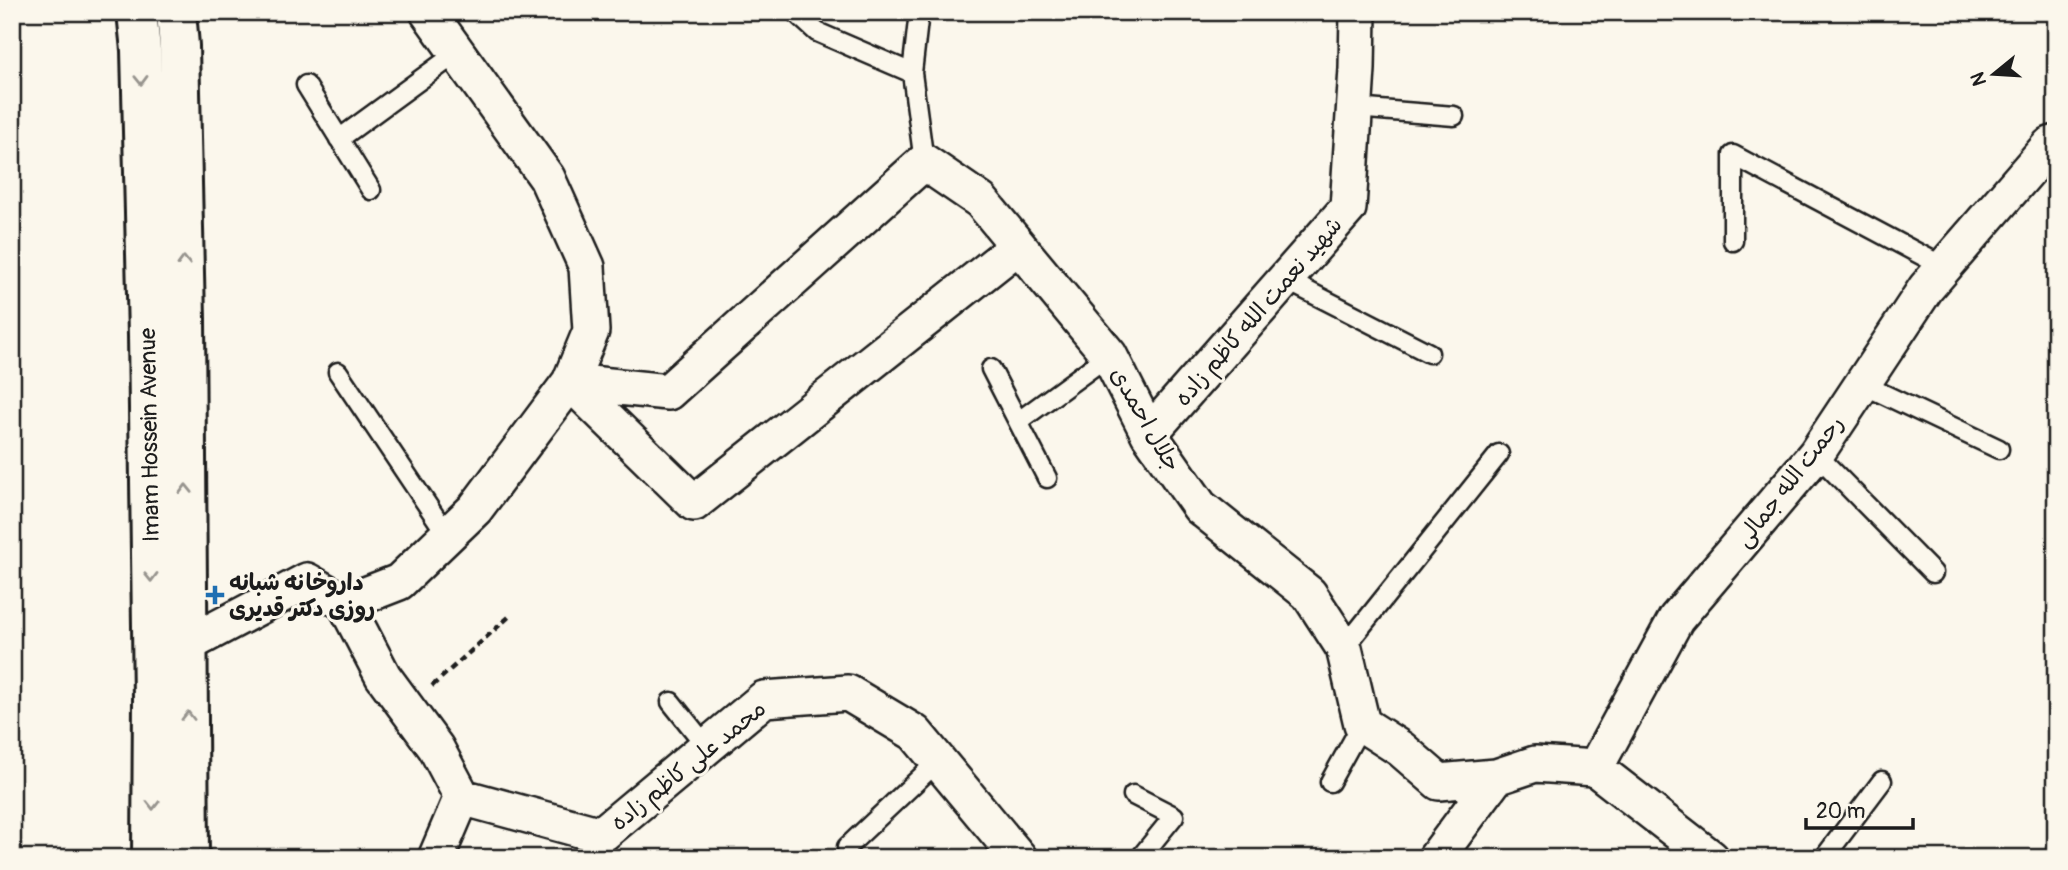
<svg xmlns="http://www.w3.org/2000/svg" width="2068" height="870" font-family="Pangolin,'Playpen Sans Arabic',sans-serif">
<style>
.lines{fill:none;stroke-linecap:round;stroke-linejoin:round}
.service-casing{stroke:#1c1c1c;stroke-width:23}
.minor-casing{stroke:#1c1c1c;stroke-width:40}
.secondary-casing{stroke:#1c1c1c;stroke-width:44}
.path{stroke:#1c1c1c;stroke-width:4.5;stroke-dasharray:7 5;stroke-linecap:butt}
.service{stroke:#fbf7ec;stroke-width:18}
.minor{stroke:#fbf7ec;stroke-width:35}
.secondary{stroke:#fbf7ec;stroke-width:38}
.oneway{stroke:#97948e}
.poi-dot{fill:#1f6fb2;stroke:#fbf7ec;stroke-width:2.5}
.labels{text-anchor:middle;stroke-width:6;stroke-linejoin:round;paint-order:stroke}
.street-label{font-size:23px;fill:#1c1c1c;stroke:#fbf7ec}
.poi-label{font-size:23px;font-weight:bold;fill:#1c1c1c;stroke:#fbf7ec;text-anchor:start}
</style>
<rect width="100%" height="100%" fill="#fbf7ec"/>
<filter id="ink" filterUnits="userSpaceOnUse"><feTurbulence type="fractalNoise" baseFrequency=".0143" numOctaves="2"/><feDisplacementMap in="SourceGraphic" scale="14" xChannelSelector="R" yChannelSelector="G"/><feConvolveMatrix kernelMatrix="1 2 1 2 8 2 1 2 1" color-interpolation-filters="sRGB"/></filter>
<g filter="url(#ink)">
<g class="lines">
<defs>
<path id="service" d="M795,12L817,32L912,73
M919,12L912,73L924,162
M306,85L371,190
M1355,108L1454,116
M339,139L458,52
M1733,241V155L1944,267
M1286,280L1429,353
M991,369L1047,478
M338,372L448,536
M1862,384L1999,449
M1019,421L1109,355
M1816,454L1933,573
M1344,648L1499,454
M671,702L707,747
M1330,782L1362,724
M1133,795L1174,816L1140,858
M847,847L938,761
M1824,858L1882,781"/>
<path id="minor" d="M570,382L668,392L924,162L981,201L1109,355L1149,434L1200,507L1309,594L1344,648L1362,724L1401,749L1439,782L1496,777L1535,764L1595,768L1711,858
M570,382L694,503L1018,246
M1149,434L1348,208L1357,69L1358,12
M345,603L383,676L436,748L462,797L436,858
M188,644L307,581L345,603L399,582L475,509L570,382L591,331L587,267L547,178L428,12
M1595,768L1676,619L1816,454L1926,288L2050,145L2056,143
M462,797L601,835L764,699L848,693L915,733L1019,858
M1436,858L1496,777"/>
<path id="secondary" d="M137,12L141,50L148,335L153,699L152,858
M176,12L179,46L185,319L189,858"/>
</defs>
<use href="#service" class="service-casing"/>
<use href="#minor" class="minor-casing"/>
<use href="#secondary" class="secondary-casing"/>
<path class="path" d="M432,686L512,614"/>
<use href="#service" class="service"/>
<use href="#minor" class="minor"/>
<use href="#secondary" class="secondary"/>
</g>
<defs><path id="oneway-chevron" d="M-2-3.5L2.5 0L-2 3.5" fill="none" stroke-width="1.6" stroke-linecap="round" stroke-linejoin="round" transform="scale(1.75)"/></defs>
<g class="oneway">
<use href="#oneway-chevron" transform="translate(141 80) rotate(89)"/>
<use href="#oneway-chevron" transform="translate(184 261) rotate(-91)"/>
<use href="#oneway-chevron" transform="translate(186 489) rotate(-91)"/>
<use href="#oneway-chevron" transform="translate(151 577) rotate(89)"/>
<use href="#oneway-chevron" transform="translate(188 716) rotate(-90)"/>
<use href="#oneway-chevron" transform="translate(153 805) rotate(90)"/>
</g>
</g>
<path class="poi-dot" d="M211.5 584.5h7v7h7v7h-7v7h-7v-7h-7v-7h7z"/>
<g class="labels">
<g class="street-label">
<text transform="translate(1258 311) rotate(-49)" y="8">شهید نعمت الله کاظم زاده</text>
<text transform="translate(1146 419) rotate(60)" y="8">جلال احمدی</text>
<text transform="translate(149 435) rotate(-91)" y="8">Imam Hossein Avenue</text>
<text transform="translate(1789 481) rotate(-52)" y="8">رحمت الله جمالی</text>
<text transform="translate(688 765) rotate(-39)" y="8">محمد علی کاظم زاده</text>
</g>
<g class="poi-label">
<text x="229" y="590">داروخانه شبانه<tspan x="229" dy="26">روزی دکتر قدیری</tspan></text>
</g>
</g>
<rect width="2068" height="870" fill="none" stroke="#fbf7ec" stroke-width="42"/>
<rect x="21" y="21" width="2026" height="828" fill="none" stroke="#1c1c1c" stroke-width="2.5" filter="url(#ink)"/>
<g transform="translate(1994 74) rotate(252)" stroke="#fbf7ec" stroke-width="5" paint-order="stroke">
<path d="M0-5L12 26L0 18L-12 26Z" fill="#1c1c1c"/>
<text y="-10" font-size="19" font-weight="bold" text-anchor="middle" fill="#1c1c1c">N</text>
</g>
<path d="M1806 818v10h107v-10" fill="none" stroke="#1c1c1c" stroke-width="3.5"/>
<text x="1816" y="818" font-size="21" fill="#1c1c1c" stroke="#fbf7ec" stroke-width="5" paint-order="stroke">20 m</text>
</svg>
